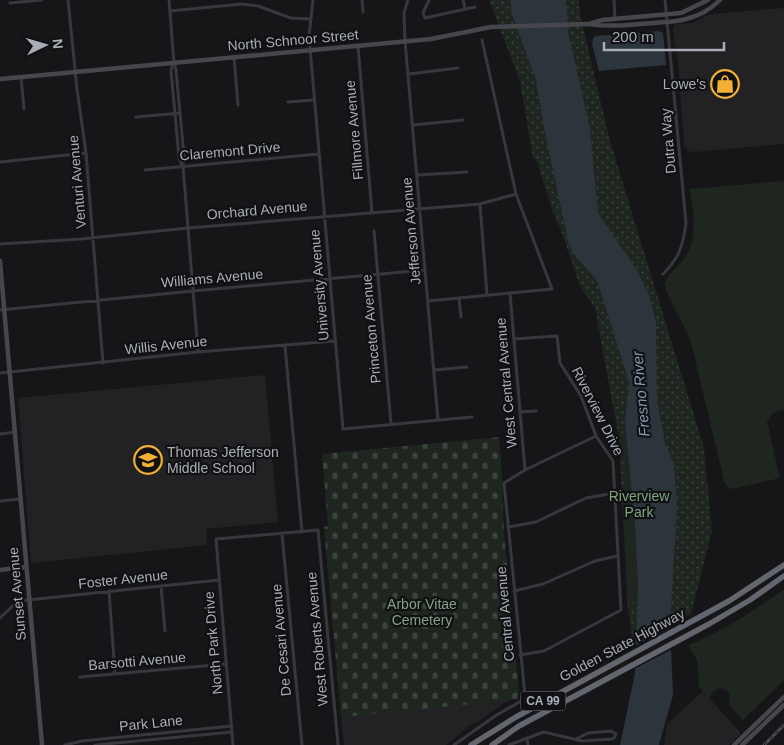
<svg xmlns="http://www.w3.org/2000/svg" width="784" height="745" font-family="Arial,sans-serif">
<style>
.built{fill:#222225}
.grass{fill:url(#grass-dots)}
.cemetery{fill:url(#cemetery-stones)}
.green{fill:#1e261f}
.water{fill:#2c353c}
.pier{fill:#161618}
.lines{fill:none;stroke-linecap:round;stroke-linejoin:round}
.street{stroke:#37383d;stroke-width:3}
.secondary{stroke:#45474d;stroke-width:4.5}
.highway{stroke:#63666e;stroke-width:5.5}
.rail-casing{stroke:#4a4c52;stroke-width:3}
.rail{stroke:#111113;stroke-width:1;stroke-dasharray:4;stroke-linecap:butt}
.labels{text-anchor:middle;stroke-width:4.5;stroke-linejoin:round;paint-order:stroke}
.shield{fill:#111113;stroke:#7b7e86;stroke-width:1}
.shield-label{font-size:12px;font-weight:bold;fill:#a8adb8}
.street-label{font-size:14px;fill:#a8adb8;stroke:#111113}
.poi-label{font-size:14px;fill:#a8adb8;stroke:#111113;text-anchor:end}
.park-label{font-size:14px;fill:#7fa381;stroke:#111113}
.water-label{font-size:15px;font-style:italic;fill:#7f9bb3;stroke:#111113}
</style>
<defs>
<pattern id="grass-dots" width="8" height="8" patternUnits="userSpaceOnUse" patternTransform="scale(1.25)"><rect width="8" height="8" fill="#1e261f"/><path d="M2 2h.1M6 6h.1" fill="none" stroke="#3c433d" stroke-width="1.8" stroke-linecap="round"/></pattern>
<pattern id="cemetery-stones" width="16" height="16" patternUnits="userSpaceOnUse" patternTransform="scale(1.25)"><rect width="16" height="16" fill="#1e261f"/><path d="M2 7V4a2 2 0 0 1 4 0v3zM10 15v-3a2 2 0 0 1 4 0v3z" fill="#3c433d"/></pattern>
</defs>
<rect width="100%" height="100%" fill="#161618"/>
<path class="built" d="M784,8V144L695,152L688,151L684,145L677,48L675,46L673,29L675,24L692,23L711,14Z
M265,375L278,522L206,529L207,545L31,563L18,398Z
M703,691L740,732V735L729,745H664L667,724Z
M510,699L476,723H473L446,745H344L341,717Z"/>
<path class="grass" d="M489,0H579L580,15L610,141L704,448L712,531L691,614L633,645L628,607L620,459L621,450L595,308L580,286L561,230L553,212L537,161L533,158L520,81Z"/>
<path class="cemetery" d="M499,437L502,475L504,533L519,692L517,699L406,711L341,717L324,527L328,526L322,454Z"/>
<path class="green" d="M784,181V411L782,410L773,413L767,421L780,478L732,489L727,486L724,481L691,342C683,322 671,305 664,285C667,275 677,268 683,260C699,240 693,212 690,189Z
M643,426L638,599L627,607L623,449L620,434Z
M784,589V680L743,720L729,705L730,694C723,684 714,688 709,698L699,687L697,660L688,645C723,632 754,610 784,589Z"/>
<path class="water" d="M510,0H566L568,32L590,129L598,213L637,270L649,295L656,322L657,399L665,444L674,464L677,505L670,627L673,695L659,745H620L635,673L638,586L635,523L625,422L629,382L598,283C589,268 577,262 569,245L544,128L536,80L512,14Z
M659,31L663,33L666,65L599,71L592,44L593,38L596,36Z"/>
<path class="pier" d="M673,626V649L632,670L633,647Z"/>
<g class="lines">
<path class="street" d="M68,0L77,89L86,153L103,363
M169,0L174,63L176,70L184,156L183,166L198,352
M313,0L309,36L343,429L472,417
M362,0L363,12
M408,0L404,13L405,41L438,420
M429,0L423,13L425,18L475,7
M463,0L465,9
M614,0L615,19
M10,3L42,0
M170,11L242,4L258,6L291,18L311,19
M358,46L372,213
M234,57L238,105
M173,63L171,71L179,157L182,166
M409,74L458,68
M21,77L24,109
M288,102L314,100
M136,117L180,113
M413,125L463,120
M0,162L86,153
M145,170L318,154
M418,175L467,172
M480,204L487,295
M374,231L391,424
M0,244L81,239L188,228L480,204L516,194
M663,274C680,257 683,245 686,223L665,0
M510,293L525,470
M459,298L461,317
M428,301L552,289L516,194L482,40
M0,310L193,291L425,270
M514,339L557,336L560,363L581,396L596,436L613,461L621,610L544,651L520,655
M285,346L302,532
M434,370L467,367
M0,373L198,352L335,341
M520,412L536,411
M0,434L15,432
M0,501L21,499
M508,527L536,522L586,498L615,493
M282,534L302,745
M161,586L165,631
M109,591L115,674
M514,591L543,584L595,561L617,556
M0,618L18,601L219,580
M80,677L226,664
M527,738L528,745
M65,745L82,741L232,726
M95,745L232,732
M233,745L216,539L318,530L338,745
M454,745L495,716L521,701L525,695L504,483L525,470L596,436
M509,745L544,732L582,741L612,739L614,738L616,734L611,731L588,733L576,739"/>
<path class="secondary" d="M592,23L602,20L681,13L708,0
M0,79L431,39L491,27L588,24C610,27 632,25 655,23C665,22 676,22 686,19C699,16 711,9 720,0
M0,261L42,745
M0,570L26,567
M734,745L784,697
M742,745L784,705"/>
<path class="highway" d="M471,745L516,717L729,601L784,565
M492,745L519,726L709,624L750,600L784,576"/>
<defs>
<path id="rail" d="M764,745L784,725"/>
</defs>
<use href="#rail" class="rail-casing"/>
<use href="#rail" class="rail"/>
</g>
<defs>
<symbol id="shop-ring" viewBox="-11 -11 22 22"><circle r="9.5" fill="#111113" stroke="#f2b134" stroke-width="1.5"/><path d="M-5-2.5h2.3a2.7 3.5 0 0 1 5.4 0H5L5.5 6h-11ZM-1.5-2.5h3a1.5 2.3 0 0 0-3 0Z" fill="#f2b134"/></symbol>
<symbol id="school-ring" viewBox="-11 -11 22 22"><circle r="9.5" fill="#111113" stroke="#f2b134" stroke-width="1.5"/><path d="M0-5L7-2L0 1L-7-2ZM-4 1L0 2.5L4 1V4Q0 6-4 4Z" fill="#f2b134"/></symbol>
</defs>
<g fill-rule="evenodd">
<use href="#shop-ring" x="709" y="68" width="32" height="32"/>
<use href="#school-ring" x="132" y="444" width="32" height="32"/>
</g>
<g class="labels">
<rect class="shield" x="520.5" y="691.5" width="45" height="19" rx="4"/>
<g class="shield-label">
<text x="543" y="705">CA 99</text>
</g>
<g class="street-label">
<text transform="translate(293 40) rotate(-5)" y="5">North Schnoor Street</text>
<text transform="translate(354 130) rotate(-95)" y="5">Fillmore Avenue</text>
<text transform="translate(668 141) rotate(-95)" y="5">Dutra Way</text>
<text transform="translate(230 151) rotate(-5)" y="5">Claremont Drive</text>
<text transform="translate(77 182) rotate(-95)" y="5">Venturi Avenue</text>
<text transform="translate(257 210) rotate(-5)" y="5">Orchard Avenue</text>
<text transform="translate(411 231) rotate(-95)" y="5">Jefferson Avenue</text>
<text transform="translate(212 278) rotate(-5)" y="5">Williams Avenue</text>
<text transform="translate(319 285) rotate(-95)" y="5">University Avenue</text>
<text transform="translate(371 329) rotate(-95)" y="5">Princeton Avenue</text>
<text transform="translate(166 345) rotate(-6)" y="5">Willis Avenue</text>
<text transform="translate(506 383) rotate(-95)" y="5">West Central Avenue</text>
<text transform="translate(598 411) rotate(63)" y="5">Riverview Drive</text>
<text transform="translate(123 579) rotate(-6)" y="5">Foster Avenue</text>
<text transform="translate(17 594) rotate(-95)" y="5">Sunset Avenue</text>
<text transform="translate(505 614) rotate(-95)" y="5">Central Avenue</text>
<text transform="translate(317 639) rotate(-95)" y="5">West Roberts Avenue</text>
<text transform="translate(281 640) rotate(-95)" y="5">De Cesari Avenue</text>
<text transform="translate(213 643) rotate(-95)" y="5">North Park Drive</text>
<text transform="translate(622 645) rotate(-28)" y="5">Golden State Highway</text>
<text transform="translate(137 661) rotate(-5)" y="5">Barsotti Avenue</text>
<text transform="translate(151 723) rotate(-6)" y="5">Park Lane</text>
</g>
<g class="poi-label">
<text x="706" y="89">Lowe's</text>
<text x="167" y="457" text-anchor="start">Thomas Jefferson<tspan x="167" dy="16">Middle School</tspan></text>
</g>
<g class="park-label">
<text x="639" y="501">Riverview<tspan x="639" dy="16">Park</tspan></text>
<text x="422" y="609">Arbor Vitae<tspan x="422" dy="16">Cemetery</tspan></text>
</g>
<g class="water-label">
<text transform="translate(641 394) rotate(-95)" y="5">Fresno River</text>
</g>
</g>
<g transform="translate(45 45) rotate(85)" stroke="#111113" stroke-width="4" paint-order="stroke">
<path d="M0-4L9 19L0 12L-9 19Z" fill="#a8adb8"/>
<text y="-8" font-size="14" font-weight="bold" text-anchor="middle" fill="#a8adb8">N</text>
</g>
<path d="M604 42v8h120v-8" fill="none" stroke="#a8adb8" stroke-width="2.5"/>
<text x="612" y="42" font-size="15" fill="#a8adb8" stroke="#111113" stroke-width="4" paint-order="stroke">200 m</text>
</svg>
